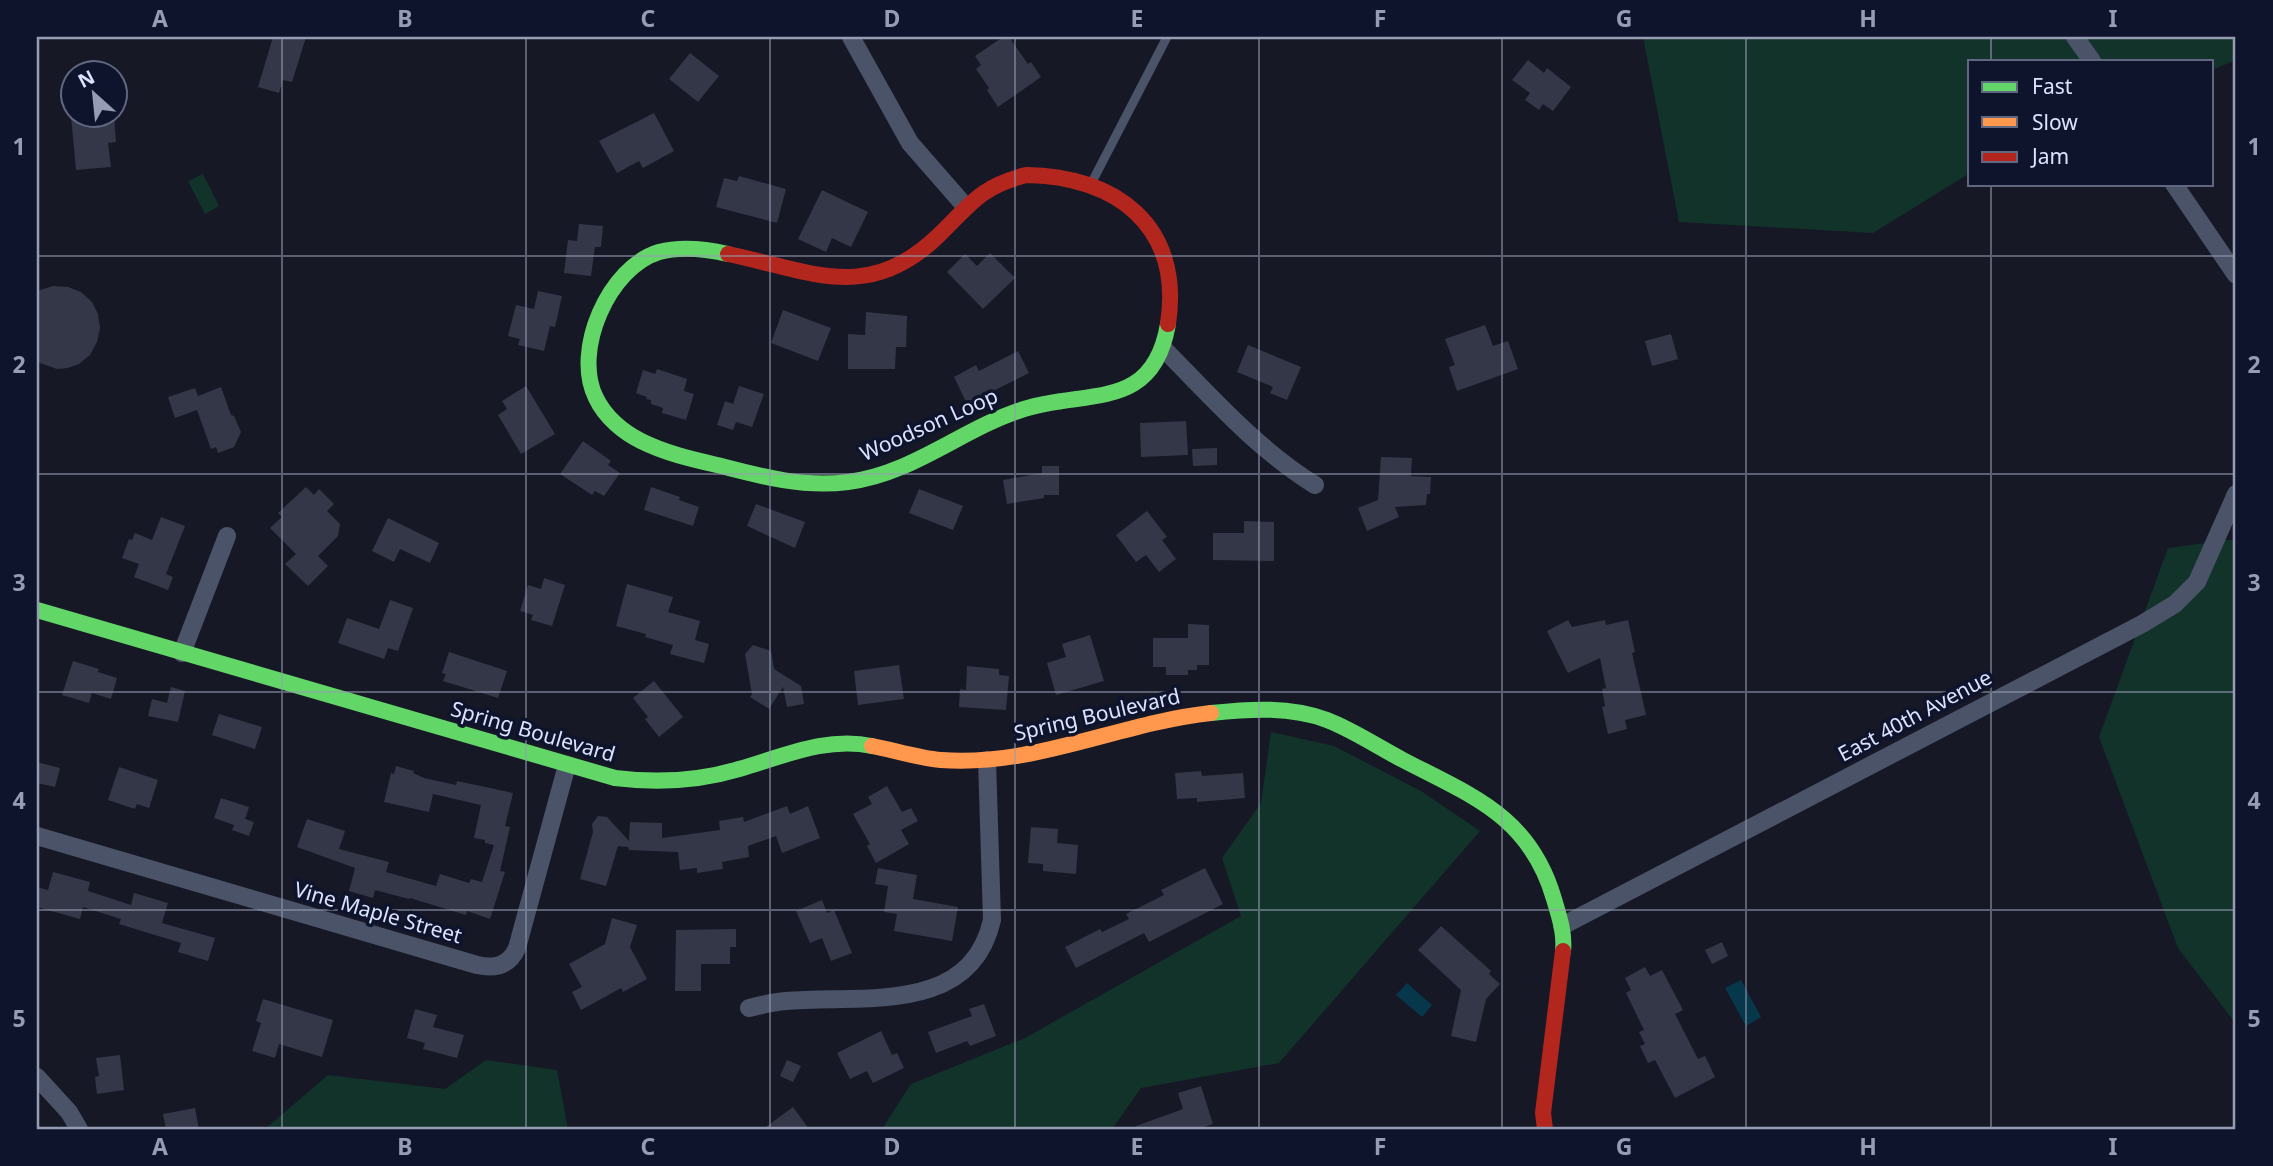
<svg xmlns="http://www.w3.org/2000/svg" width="2273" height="1166" font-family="'Noto Sans',sans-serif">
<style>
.green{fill:#123329}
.water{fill:#07374b}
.building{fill:#343747}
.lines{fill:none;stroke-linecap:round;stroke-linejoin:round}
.lane{stroke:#4a5367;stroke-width:9}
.street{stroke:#4a5367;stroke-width:18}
.fast{stroke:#63d668;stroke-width:16}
.slow{stroke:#ff974d;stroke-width:16}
.jam{stroke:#b3261e;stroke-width:16}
.grid{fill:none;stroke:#969cb3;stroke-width:2;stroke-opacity:0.55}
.labels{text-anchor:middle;stroke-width:7;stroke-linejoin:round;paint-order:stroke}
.street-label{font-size:21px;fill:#dbe3ff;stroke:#0f142d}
.neatline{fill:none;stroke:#969cb3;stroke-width:2.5}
.grid-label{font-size:23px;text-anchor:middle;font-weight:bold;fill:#969cb3}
</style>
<rect width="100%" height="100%" fill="#161826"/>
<path class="green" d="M1643,37H2236V60L2212,70V61H1970V173L1873,233L1679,222Z
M203,174L219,206L205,214L188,181Z
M2236,539V1024L2178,948L2099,737L2168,548Z
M1271,732L1334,746L1421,791L1480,831L1279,1063L1141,1088L1112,1129H882L911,1084L1025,1038L1241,916L1222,858L1261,803Z
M486,1060L557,1070L568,1129H265L328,1075L445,1089Z"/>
<path class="water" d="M1741,980L1761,1017L1746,1026L1725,988Z
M1407,983L1432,1005L1422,1017L1396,995Z"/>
<path class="building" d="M273,37H306L292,82L283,80L279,93L258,87Z
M1003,37H1009L1028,64L1031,62L1041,77L998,107L987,90L989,88L976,69L981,65L975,56Z
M690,53L719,76L698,102L669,79Z
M1528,60L1544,73L1547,68L1571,87L1553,111L1543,104L1539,110L1525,100L1530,93L1512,80Z
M654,113L674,151L643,168L639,161L617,173L599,141Z
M71,116H114L116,142L108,143L111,167L76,170Z
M739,176L786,189L777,223L716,207L724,178L737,181Z
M822,190L868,212L851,247L832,238L826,252L798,239Z
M579,224L603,226L601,247H595L591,276L564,273L568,240L577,241Z
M990,253L1015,278L983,309L947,272L965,254L977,266Z
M53,286L68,287L81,292L92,302L98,314L100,328L97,342L90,355L79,364L68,368L57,369L37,362V291Z
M538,291L562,296L555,327L550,326L544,351L518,345L520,339L508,336L516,305L534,309Z
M783,310L831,328L818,361L771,343Z
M866,312L907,316L906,347H896L895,369H848V334L865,335Z
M1485,325L1493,346L1508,341L1518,369L1457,391L1449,367L1455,365L1445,339Z
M1671,334L1678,359L1652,366L1645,341Z
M1248,345L1301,367L1287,400L1270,393L1273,387L1237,372Z
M1018,351L1029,373L967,404L954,377L976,365L979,371Z
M657,369L687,379L684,391L694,394L686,420L662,413L663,408L651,404V400L646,399L647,397L636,393L643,370L655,374Z
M526,386L555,434L521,454L498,415L507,409L502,401Z
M739,386L764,394L752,427L736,422L733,430L717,425L725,401L733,404Z
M221,387L231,415L234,416L241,432L234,447L218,453L216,447L211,449L197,410L175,418L168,397L195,388L198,396Z
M1186,421L1188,455L1141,457L1140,423Z
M583,441L611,461L608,465L620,473L604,496L595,491L592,495L560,474Z
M1217,448V465L1193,466L1192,449Z
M1381,457L1412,458L1411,476L1431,477L1430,494H1427L1426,505L1395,507L1399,517L1367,531L1358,508L1378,500Z
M1042,466H1059V495H1044V498L1007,504L1003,480L1042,473Z
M306,487L314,495L319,489L334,504L327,511L340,524L338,536L318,556L328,566L308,586L285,564L296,554L270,528L282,517L278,513Z
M651,487L680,497L679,500L699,507L693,526L644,510Z
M919,489L963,506L953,530L909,513Z
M756,504L805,522L795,548L747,526Z
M1147,511L1167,537L1162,540L1176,559L1159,572L1146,555L1136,562L1116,535Z
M161,517L185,526L166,574L173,577L168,590L134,577L139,564L122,558L129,539L132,540L135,533L152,540Z
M388,518L439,543L430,563L400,549L394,562L372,551Z
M1244,521L1274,522V561L1213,560V533H1244Z
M544,578L565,585L552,626L531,620L533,615L520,611L528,585L541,589Z
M627,584L673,597L668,612L700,621L695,640L709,644L704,663L670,654L673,645L645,637L646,634L616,626Z
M390,600L413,608L398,651L388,648L384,659L338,643L347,618L379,629Z
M1568,620L1572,627L1605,620L1606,625L1628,620L1635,652L1632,653L1646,715L1625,720L1627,729L1608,734L1602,707L1605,706L1602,689L1606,688L1600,658L1568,673L1547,631Z
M1188,624L1209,625V665H1197V670H1188V675H1166V667H1153V638H1188Z
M1090,635L1104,681L1056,695L1047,663L1066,657L1062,644Z
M753,645L771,651L774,669L801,686L804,704L787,707L783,687L769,709L750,697L752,694L745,654Z
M449,652L507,671L498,698L443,681L446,674L442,673Z
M73,661L99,669L98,672L117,678L111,699L92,693L89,703L62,695Z
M899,665L904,699L858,705L854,671Z
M967,666L999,669V675L1009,676L1006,710L959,707L960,689L966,690Z
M654,681L683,717L659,737L645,719L648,717L633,698Z
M171,687L185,691L178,722L148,716L152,699L167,703Z
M219,714L262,727L255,749L212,735Z
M37,762L60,768L55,787L37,783Z
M396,766L414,771L413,773L424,778L456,785L457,781L513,793L505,826L510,827L500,871L505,872L490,919L467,911L466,915L410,898L409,899L375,890L373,898L349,891L355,868L297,847L307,819L345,831L339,849L389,862L386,872L436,886L440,874L469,883L471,879L482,882L494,845L485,843V840L474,838L481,805L433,794L429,812L384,802L391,773L394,774Z
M119,767L158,780L149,808L137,804L135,809L108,800Z
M1201,771L1202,776L1243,773L1245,798L1197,802V798L1177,799L1175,773Z
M887,786L902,812L911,808L918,821L901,830L909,844L876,863L867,846L870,844L853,814L872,804L868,797Z
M221,798L249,807L245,819L254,822L249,836L232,830L234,825L214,818Z
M787,806L790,814L808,806L820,838L782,853L776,836L748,846L749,857L722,862L723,869L697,873V868L680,870L678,852L629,850L628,847L618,846L606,886L580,879L593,832L592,824L598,816L607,817L629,841L630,822L662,823V838L720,830L719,821L743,817L744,822Z
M1031,827L1058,829L1057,843L1078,845L1076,874L1043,871V864L1028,863Z
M878,868L917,875L913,899L958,907L952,941L894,931L897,914L884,912L888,886L875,884Z
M1205,868L1223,904L1149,942L1144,933L1076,968L1065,947L1100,929L1102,932L1129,919L1126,914L1164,895L1161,890Z
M53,872L90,882L88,891L131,905L134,893L168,903L162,923L215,938L208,961L178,952L181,943L119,924L121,919L83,907L80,919L37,907V887L48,890Z
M822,900L827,913L834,910L852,953L831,961L822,938L810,943L796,911Z
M612,918L637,925L630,947L647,979L623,992L621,988L581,1010L572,992L582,987L569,964L605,944Z
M1441,926L1491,971L1489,974L1500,984L1486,999L1476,1042L1451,1036L1461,990L1418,950Z
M736,929V947H730V964H701V991H675L676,930Z
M1722,942L1728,956L1712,964L1705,950Z
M1645,967L1650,976L1662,970L1683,1010L1675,1014L1698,1059L1705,1056L1715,1077L1675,1098L1655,1060L1648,1063L1640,1046L1645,1044L1639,1032L1644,1030L1626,993L1631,990L1625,978Z
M263,999L333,1020L322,1057L279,1044L275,1058L252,1051L261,1023L256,1021Z
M984,1004L996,1036L970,1046L967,1041L936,1053L928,1032L972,1016L969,1009Z
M415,1009L437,1015L433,1027L464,1035L457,1058L423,1049L425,1043L407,1038Z
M881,1031L892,1055L897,1053L904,1068L873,1083L867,1071L850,1079L837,1053Z
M120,1055L124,1090L97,1094L95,1077L99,1076L96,1058Z
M787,1060L801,1066L793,1082L780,1076Z
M1201,1086L1213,1124L1198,1129H1137L1136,1126L1183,1109L1178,1093Z
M793,1107L809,1129H763Z
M195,1108L199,1129H166L163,1114Z"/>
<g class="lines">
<path class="lane" d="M1092,182L1167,37"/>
<path class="street" d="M851,37L910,143L965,206
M2075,37L2092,61
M2174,184L2236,275
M1164,349C1211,397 1257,449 1315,485
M182,653L227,536
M37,836L477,965C495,969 509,966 517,948L567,765
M1562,926L2142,624L2175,604L2197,582L2236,494
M749,1008C761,1005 773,1002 786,1001C859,994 970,1017 992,920L987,760
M37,1077L69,1112L79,1129"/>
<path class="fast" d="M728,254C706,249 681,246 659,252C609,267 572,351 596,398C605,417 623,432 641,441C665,453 691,459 717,465C759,476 803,488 848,482C913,474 963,428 1024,409C1088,389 1153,412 1168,324
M37,610L615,778C656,783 699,781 739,769C782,757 826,736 872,746
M1211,713C1249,709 1290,706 1327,720C1353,730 1378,747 1403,760C1472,796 1530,816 1554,899C1559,916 1565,933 1563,951"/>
<path class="slow" d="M872,746C894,750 918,758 941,760C1035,767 1119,723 1211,713"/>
<path class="jam" d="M1026,175C1116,176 1183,226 1168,324
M728,254C810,271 869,304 939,235C972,203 980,187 1026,175
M1545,1129L1543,1113L1563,951"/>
</g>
<path class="grid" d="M282,37V1129M526,37V1129M770,37V1129M1015,37V1129M1259,37V1129M1502,37V1129M1746,37V1129M1991,37V61M1991,184V1129M37,256H2236M37,474H2236M37,692H2236M37,910H2236"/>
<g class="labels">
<g class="street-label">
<text transform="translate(929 425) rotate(-24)" y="7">Woodson Loop</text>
<text transform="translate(1097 715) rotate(-13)" y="7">Spring Boulevard</text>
<text transform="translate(1915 716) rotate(-28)" y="7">East 40th Avenue</text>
<text transform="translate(533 732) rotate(16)" y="7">Spring Boulevard</text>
<text transform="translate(378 913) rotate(16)" y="7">Vine Maple Street</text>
</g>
</g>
<rect width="2273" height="1166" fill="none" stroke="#0f142d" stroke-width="77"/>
<rect x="1968" y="60" width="245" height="126" fill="#0f142d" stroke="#616781" stroke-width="2"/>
<rect x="1982" y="82" width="35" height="10" fill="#63d668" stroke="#616781" stroke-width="2"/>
<text x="2032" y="94" font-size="21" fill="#dbe3ff">Fast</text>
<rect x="1982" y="117" width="35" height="10" fill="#ff974d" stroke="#616781" stroke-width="2"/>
<text x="2032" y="130" font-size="21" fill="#dbe3ff">Slow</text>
<rect x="1982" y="152" width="35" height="10" fill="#b3261e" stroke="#616781" stroke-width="2"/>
<text x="2032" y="164" font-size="21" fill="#dbe3ff">Jam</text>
<g transform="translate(94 94) rotate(333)"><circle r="33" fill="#0f142d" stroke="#616781" stroke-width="2"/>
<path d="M0-5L12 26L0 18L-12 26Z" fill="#969cb3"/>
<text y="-10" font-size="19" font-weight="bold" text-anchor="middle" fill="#dbe3ff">N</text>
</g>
<rect x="38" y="38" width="2196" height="1090" class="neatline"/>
<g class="grid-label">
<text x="160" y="27">A</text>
<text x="405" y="27">B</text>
<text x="648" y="27">C</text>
<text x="892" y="27">D</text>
<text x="1137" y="27">E</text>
<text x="1380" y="27">F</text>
<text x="1624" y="27">G</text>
<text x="1868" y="27">H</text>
<text x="2113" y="27">I</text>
<text x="19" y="155">1</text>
<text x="2254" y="155">1</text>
<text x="19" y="373">2</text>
<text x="2254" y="373">2</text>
<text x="19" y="591">3</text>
<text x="2254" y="591">3</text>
<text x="19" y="809">4</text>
<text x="2254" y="809">4</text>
<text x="19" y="1027">5</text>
<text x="2254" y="1027">5</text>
<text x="160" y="1155">A</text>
<text x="405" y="1155">B</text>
<text x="648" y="1155">C</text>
<text x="892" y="1155">D</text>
<text x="1137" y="1155">E</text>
<text x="1380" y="1155">F</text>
<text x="1624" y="1155">G</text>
<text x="1868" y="1155">H</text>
<text x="2113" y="1155">I</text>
</g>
</svg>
